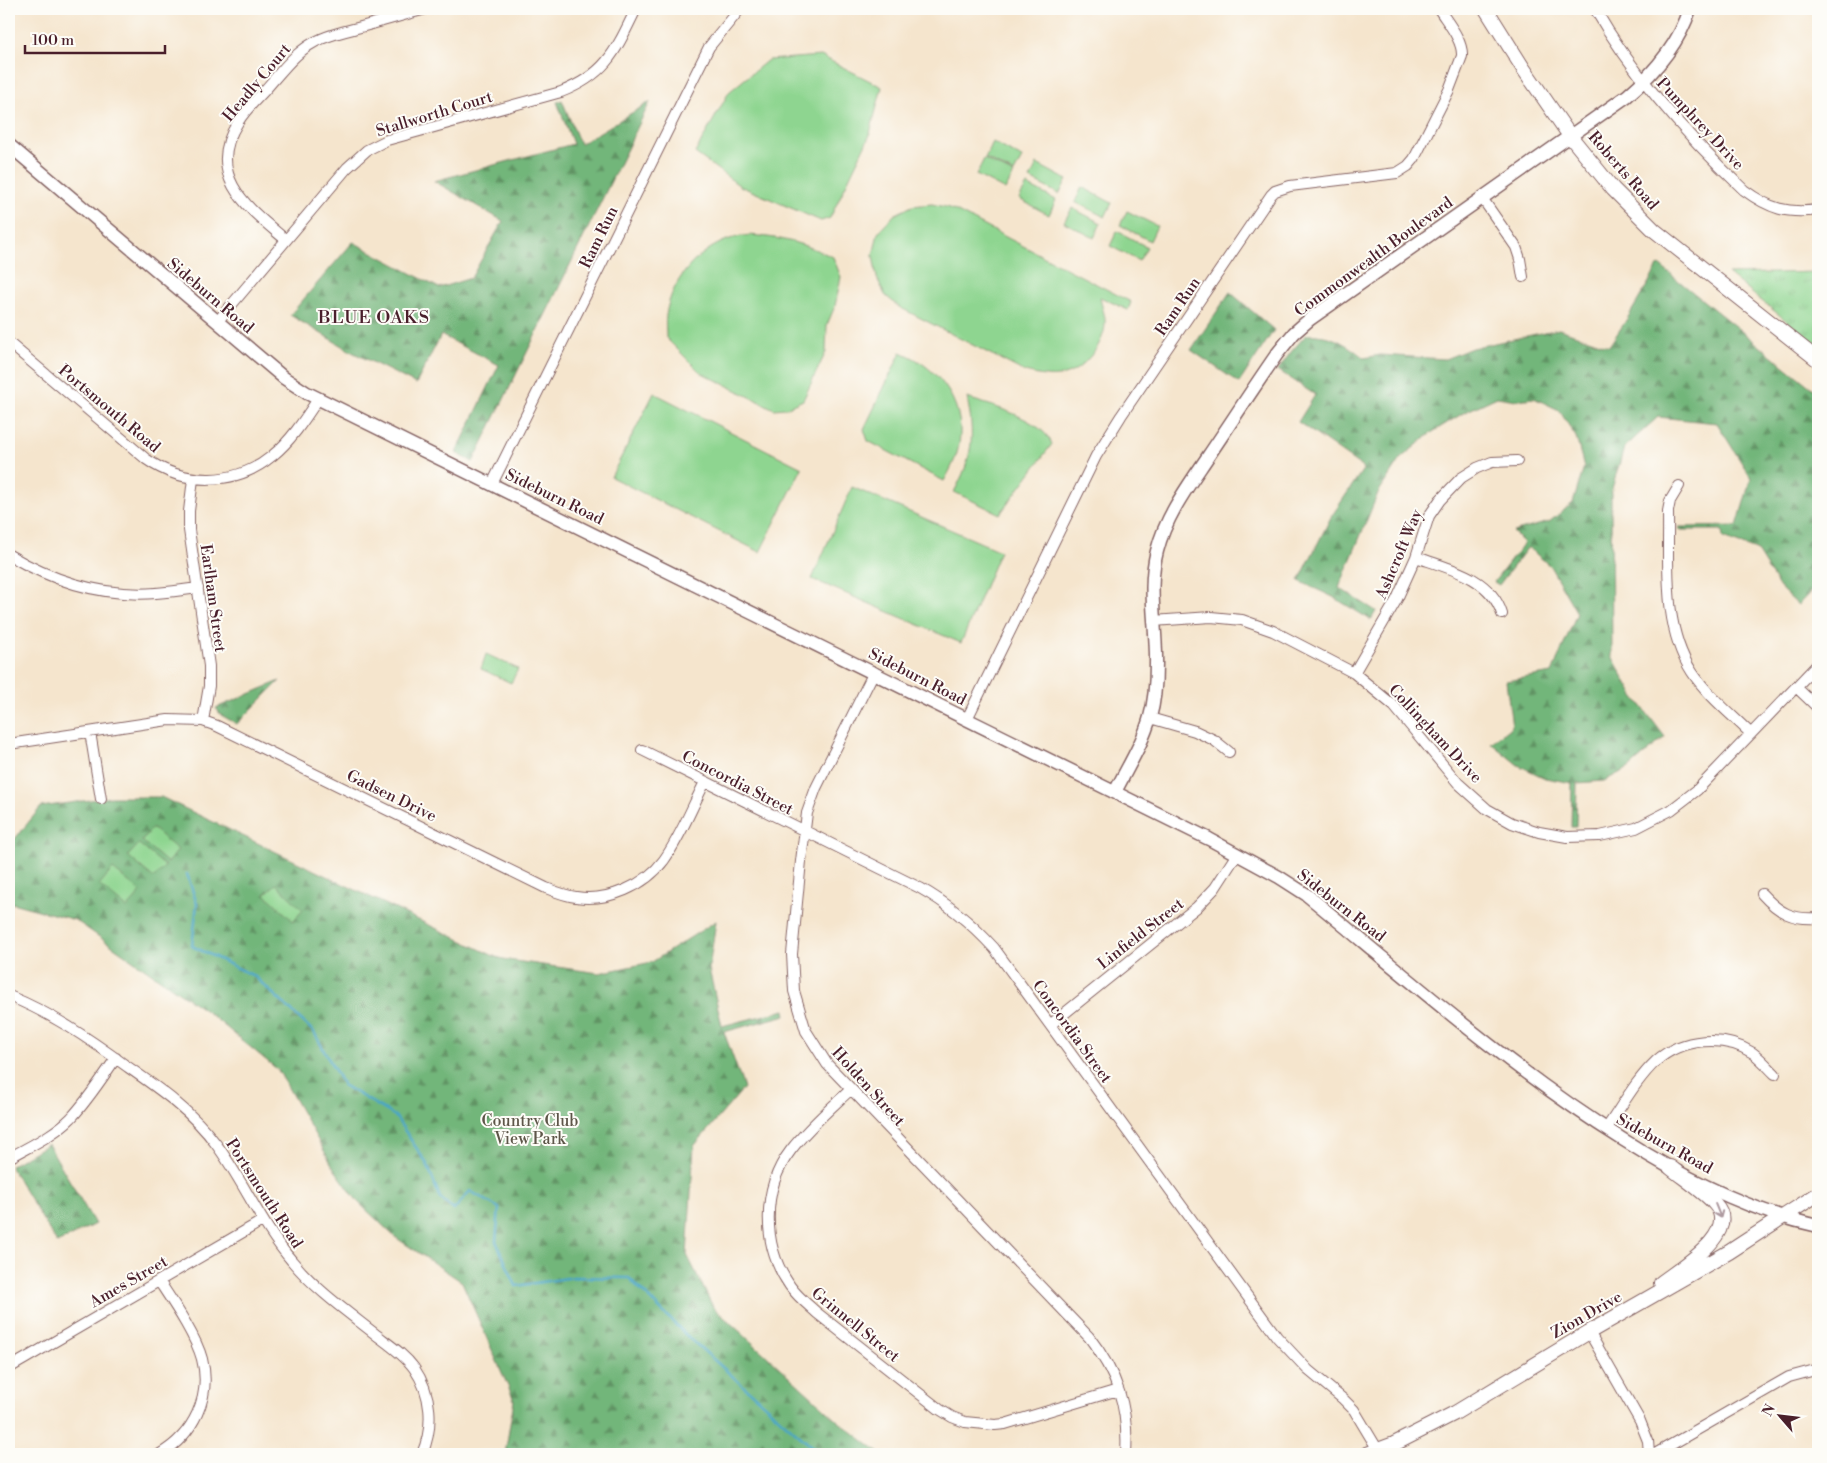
<svg xmlns="http://www.w3.org/2000/svg" width="1827" height="1463" font-family="'Libre Bodoni',serif">
<style>
.forest{fill:url(#forest-firs);stroke:#5e6a52}
.park{fill:url(#park-tufts);stroke:#6c7a5e}
.garden{fill:#8ed590;stroke:#6c7a5e}
.lines{fill:none;stroke-linecap:round;stroke-linejoin:round}
.stream{stroke:#48a5c6;stroke-width:2.5}
.minor-casing{stroke:#866464;stroke-width:12}
.tertiary-casing{stroke:#866464;stroke-width:15}
.secondary-casing{stroke:#866464;stroke-width:16}
.minor{stroke:#fff;stroke-width:10}
.tertiary{stroke:#fff;stroke-width:12}
.secondary{stroke:#fff;stroke-width:14}
.oneway{stroke:#ae9aa0}
.labels{text-anchor:middle;stroke-width:4;stroke-linejoin:round;paint-order:stroke}
.street-label{font-size:16px;fill:#4a1f2b;stroke:#fdfcf7}
.park-label{font-size:16px;fill:#5e5649;stroke:#fdfcf7}
.neighbourhood-label{font-size:18px;letter-spacing:1px;fill:#4a1f2b;stroke:#fdfcf7}
</style>
<defs>
<pattern id="forest-firs" width="22" height="20" patternUnits="userSpaceOnUse" patternTransform="scale(1.25)"><rect width="22" height="20" fill="#72b67a"/><path d="M5 1l3.5 6h-7zM16 11l3.5 6h-7z" fill="#609364"/></pattern>
<pattern id="park-tufts" width="24" height="20" patternUnits="userSpaceOnUse" patternTransform="scale(1.25)"><rect width="24" height="20" fill="#8ed590"/><path d="M3 7l-1-3M5 7V3M7 7l1-3M15 17l-1-3M17 17v-4M19 17l1-3" fill="none" stroke="#7cb67c"/></pattern>
</defs>
<rect width="100%" height="100%" fill="#fdfcf7"/>
<filter id="ink" filterUnits="userSpaceOnUse"><feTurbulence type="fractalNoise" baseFrequency=".02" numOctaves="2"/><feDisplacementMap in="SourceGraphic" scale="10" xChannelSelector="R" yChannelSelector="G"/><feConvolveMatrix kernelMatrix="1 2 1 2 8 2 1 2 1" color-interpolation-filters="sRGB"/></filter>
<filter id="wash" filterUnits="userSpaceOnUse"><feTurbulence type="fractalNoise" baseFrequency=".0096" numOctaves="4" result="noise"/><feDisplacementMap in="SourceGraphic" scale="20" xChannelSelector="R" yChannelSelector="G"/><feGaussianBlur stdDeviation="1.12" result="paint"/><feColorMatrix in="noise" values="0 0 0 0 0 0 0 0 0 0 0 0 0 0 0 0 0 1.4 0 .05"/><feComposite in="paint" operator="in"/></filter>
<g filter="url(#wash)">
<rect width="100%" height="100%" fill="#f5e5cd"/>
<path class="forest" d="M562,100L580,144L650,102L473,462L456,453L499,365L441,335L416,384L352,352L290,315L353,242L439,288L471,278L503,221L434,181L573,144L557,102Z
M1659,265L1818,393V584L1798,605L1780,588L1756,550L1723,538L1722,530H1679V527L1737,526L1751,478L1717,423L1658,417L1624,448L1611,492L1612,656L1634,696L1665,737L1629,768L1604,781L1577,783L1576,827H1571L1572,783L1545,778L1518,765L1491,743L1512,726L1506,681L1552,673L1577,613L1550,566L1528,547L1499,585L1494,582L1524,543L1513,532L1549,522L1573,503L1584,467L1576,437L1559,410L1534,398L1516,400L1497,397L1465,412L1431,433L1400,459L1378,493L1339,588L1376,611L1371,620L1333,597L1299,581L1331,517L1364,468L1298,422L1315,395L1278,370L1291,352L1306,335C1330,333 1347,344 1364,358L1380,355L1445,359L1472,348L1559,329L1609,346L1627,319Z
M1230,292L1274,330L1239,383L1191,350Z
M280,681L237,724L221,715L216,708Z
M111,797H161L496,957L508,960L599,973L652,962L716,921L709,969L722,1026L785,1010L786,1015L724,1032L744,1088L694,1146L687,1255L713,1307L838,1421L881,1454H505L514,1400L462,1282L395,1237L358,1202L335,1170L278,1070L210,1014L75,920L12,903L9,913V846L41,807Z
M48,1144L95,1224L57,1243L10,1166Z"/>
<path class="park" d="M1818,272V346L1728,274Z
M276,884L303,910L293,921L265,894Z"/>
<path class="garden" d="M821,56L882,87L869,137L830,218L821,221L740,186L695,153L729,92L768,60Z
M993,142L1022,158L1014,173L985,158Z
M984,159L1014,174L1005,190L976,175Z
M1037,164L1067,180L1059,194L1030,179Z
M1027,185L1056,200L1049,215L1019,199Z
M1082,187L1112,203L1105,217L1075,202Z
M932,204L950,208L1131,302L1128,310L1100,297C1101,305 1106,316 1105,324C1105,333 1099,346 1093,353C1073,379 1055,380 1025,372L899,307L885,295L877,278L873,256L878,233L894,215L912,206Z
M1072,208L1101,223L1094,238L1064,222Z
M1127,211L1157,226L1150,241L1120,225Z
M1117,231L1147,247L1139,261L1110,246Z
M750,235C784,238 802,243 833,257L841,277L835,306L827,325L826,352L803,400L786,408L774,409L700,372L666,338C666,330 665,322 666,315C671,281 696,252 727,240C734,237 743,236 750,235Z
M901,352C941,368 970,409 957,453C954,463 949,472 944,481L868,441L864,429Z
M654,393L802,468L760,552L611,477Z
M967,398C992,406 1041,418 1052,444L1000,514L954,492C973,457 975,436 967,398Z
M852,487L1000,551L961,643L812,579Z
M486,654L518,669L511,683L481,669Z
M152,828L178,850L168,863L142,841Z
M139,844L165,866L154,878L128,856Z
M113,869L141,892L127,908L99,885Z"/>
<g class="lines">
<path class="stream" d="M187,874L197,904L192,946L254,976L314,1032L343,1085L395,1116L427,1164L440,1198L454,1210L470,1191L499,1208L496,1241L516,1286L574,1277L629,1278L686,1335L820,1454"/>
</g>
</g>
<g filter="url(#ink)">
<g class="lines">
<defs>
<path id="minor" d="M1595,9C1634,77 1687,136 1744,190C1770,209 1787,214 1818,210
M1482,198L1516,247L1520,259L1523,277
M286,240C248,208 204,176 238,122C245,110 256,100 265,90C282,71 297,49 321,39C332,34 345,31 357,28C380,22 403,15 426,9
M217,322L347,168L367,150L387,140L561,92C607,74 616,50 636,9
M9,343L146,459C184,486 236,486 272,456C291,441 305,419 318,399
M193,479L189,511V530L209,666V686L203,721
M492,484L709,47L740,9
M1679,486L1670,501L1668,511C1669,564 1662,626 1692,672C1708,696 1731,714 1751,734
M9,555C53,581 104,597 156,593C170,592 184,590 198,588
M1416,557C1448,568 1491,577 1502,614
M1153,621L1211,617L1242,620L1273,631L1354,673L1394,706L1458,783L1487,809L1512,823L1539,832L1567,837L1600,836L1636,828L1671,810L1697,790L1818,664
M874,672L816,788L807,813L801,861L792,954L794,991L806,1031L827,1064L1089,1337C1117,1373 1129,1408 1126,1454
M1354,673L1397,599L1416,557L1429,516L1440,500L1461,478L1477,468L1492,462L1517,461
M1796,687L1818,708
M1150,718L1195,731L1214,740L1229,752
M967,719L1096,456L1121,416L1271,195L1275,191L1290,186L1397,173L1408,166L1414,159L1449,90L1462,56C1463,40 1447,22 1439,9
M90,732L101,799
M9,744L168,720L203,721L217,726L546,888C556,892 566,896 576,897C608,902 645,886 664,860C681,836 692,807 705,782
M642,750L920,888C949,904 972,924 994,948L1277,1337L1308,1370L1343,1399L1354,1410L1378,1450
M1762,894C1779,913 1793,920 1818,918
M9,996C51,1013 88,1038 125,1065C158,1088 192,1111 216,1144C244,1182 261,1225 292,1261C315,1289 346,1311 374,1333C388,1344 404,1354 414,1368C432,1394 434,1426 422,1454
M1050,1025L1197,907L1215,888L1237,854
M850,1090C830,1109 808,1128 791,1150C761,1189 762,1246 790,1286C797,1296 807,1304 817,1313L939,1409L952,1417L965,1422L995,1425L1005,1424L1118,1390
M1606,1129C1622,1106 1636,1080 1656,1061C1682,1038 1724,1034 1753,1053C1761,1059 1768,1067 1775,1074
M9,1158C30,1146 54,1135 71,1118C88,1100 102,1078 116,1058
M159,1281C172,1301 196,1336 202,1359C212,1397 193,1435 160,1454
M1589,1332L1640,1421L1648,1441L1649,1454
M9,1368L262,1221
M1655,1454L1789,1377L1815,1370"/>
<path id="tertiary" d="M9,145L284,378L307,393L1209,839L1279,877L1307,895C1409,979 1509,1068 1622,1139C1682,1177 1748,1211 1818,1226
M1115,792C1127,768 1143,743 1150,717C1155,700 1156,682 1156,664C1157,626 1147,589 1157,551C1166,515 1189,485 1209,455C1232,421 1254,387 1277,354L1294,333L1310,319L1627,96C1655,72 1679,44 1690,9"/>
<path id="secondary" d="M1486,9L1523,68L1570,136L1613,189L1654,230L1818,360
M1661,1283C1680,1268 1741,1233 1715,1204C1706,1193 1682,1177 1670,1167
M1367,1454L1394,1444L1455,1413L1589,1332L1729,1252L1818,1194"/>
</defs>
<use href="#minor" class="minor-casing"/>
<use href="#tertiary" class="tertiary-casing"/>
<use href="#secondary" class="secondary-casing"/>
<use href="#minor" class="minor"/>
<use href="#tertiary" class="tertiary"/>
<use href="#secondary" class="secondary"/>
</g>
<defs><path id="oneway-shaft" d="M-6 0H5M1.5-3L5.5 0L1.5 3" fill="none" stroke-width="1.6" stroke-linecap="round" stroke-linejoin="round" transform="scale(1.25)"/></defs>
<use class="oneway" href="#oneway-shaft" transform="translate(1718 1211) rotate(68)"/>
</g>
<g class="labels">
<g class="street-label">
<text transform="translate(256 82) rotate(-50)" y="6">Headly Court</text>
<text transform="translate(434 113) rotate(-17)" y="6">Stallworth Court</text>
<text transform="translate(1701 123) rotate(47)" y="6">Pumphrey Drive</text>
<text transform="translate(1624 170) rotate(49)" y="6">Roberts Road</text>
<text transform="translate(598 237) rotate(-64)" y="6">Ram Run</text>
<text transform="translate(1373 256) rotate(-36)" y="6">Commonwealth Boulevard</text>
<text transform="translate(211 295) rotate(40)" y="6">Sideburn Road</text>
<text transform="translate(1177 306) rotate(-56)" y="6">Ram Run</text>
<text transform="translate(110 408) rotate(40)" y="6">Portsmouth Road</text>
<text transform="translate(555 496) rotate(26)" y="6">Sideburn Road</text>
<text transform="translate(1398 554) rotate(-67)" y="6">Ashcroft Way</text>
<text transform="translate(214 598) rotate(82)" y="6">Earlham Street</text>
<text transform="translate(918 676) rotate(27)" y="6">Sideburn Road</text>
<text transform="translate(1436 733) rotate(47)" y="6">Collingham Drive</text>
<text transform="translate(738 782) rotate(27)" y="6">Concordia Street</text>
<text transform="translate(392 795) rotate(26)" y="6">Gadsen Drive</text>
<text transform="translate(1342 905) rotate(38)" y="6">Sideburn Road</text>
<text transform="translate(1140 933) rotate(-38)" y="6">Linfield Street</text>
<text transform="translate(1073 1031) rotate(54)" y="6">Concordia Street</text>
<text transform="translate(869 1086) rotate(48)" y="6">Holden Street</text>
<text transform="translate(1665 1143) rotate(29)" y="6">Sideburn Road</text>
<text transform="translate(265 1193) rotate(57)" y="6">Portsmouth Road</text>
<text transform="translate(128 1281) rotate(-30)" y="6">Ames Street</text>
<text transform="translate(1586 1314) rotate(-30)" y="6">Zion Drive</text>
<text transform="translate(856 1324) rotate(39)" y="6">Grinnell Street</text>
</g>
<g class="park-label">
<text x="530" y="1126">Country Club<tspan x="530" dy="18">View Park</tspan></text>
</g>
<g class="neighbourhood-label">
<text x="374" y="323">BLUE OAKS</text>
</g>
</g>
<rect width="1827" height="1463" fill="none" stroke="#fdfcf7" stroke-width="30"/>
<g transform="translate(1780 1416) rotate(298)" stroke="#fdfcf7" stroke-width="4" paint-order="stroke">
<path d="M0-4L9 19L0 12L-9 19Z" fill="#4a1f2b"/>
<text y="-8" font-size="14" font-weight="bold" text-anchor="middle" fill="#4a1f2b">N</text>
</g>
<path d="M25 45v8h140v-8" fill="none" stroke="#4a1f2b" stroke-width="2.5"/>
<text x="32" y="45" font-size="15" fill="#4a1f2b" stroke="#fdfcf7" stroke-width="4" paint-order="stroke">100 m</text>
</svg>
